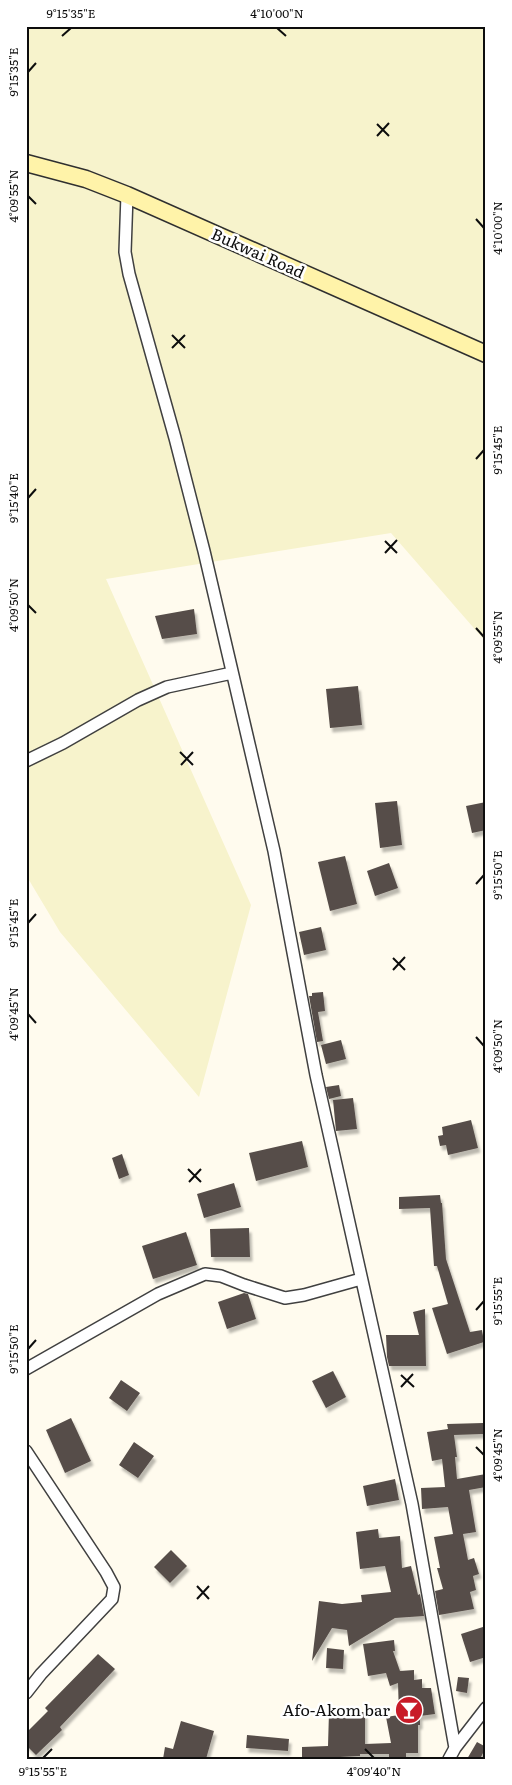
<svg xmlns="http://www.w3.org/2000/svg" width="512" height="1785" font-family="Literata,serif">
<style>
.farmland{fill:#f7f3cc}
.building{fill:#574e49;filter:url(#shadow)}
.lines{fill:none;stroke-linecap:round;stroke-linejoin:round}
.street-casing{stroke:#404040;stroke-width:14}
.secondary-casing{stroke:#2f2f2f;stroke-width:19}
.street{stroke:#fff;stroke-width:11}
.secondary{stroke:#fff3a9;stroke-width:16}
.ticks{fill:none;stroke:#0d0d0d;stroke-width:2}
.labels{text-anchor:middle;stroke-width:5;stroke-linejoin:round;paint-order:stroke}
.street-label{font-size:16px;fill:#0d0d0d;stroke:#fff}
.poi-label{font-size:16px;fill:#0d0d0d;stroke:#fff;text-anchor:end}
.neatline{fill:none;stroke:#0d0d0d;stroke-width:2}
.ticks-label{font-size:12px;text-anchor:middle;fill:#0d0d0d}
</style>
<defs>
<filter id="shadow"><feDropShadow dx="2.5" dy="4.5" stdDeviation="1" flood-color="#0004"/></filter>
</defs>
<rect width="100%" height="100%" fill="#fffbee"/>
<path class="farmland" d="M26,26H486V642L391,533L106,579L251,905L199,1097L60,932L26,875Z"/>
<path class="building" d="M194,609L197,634L162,639L155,616Z
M358,686L362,725L330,728L326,689Z
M397,801L402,845L380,848L375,803Z
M486,802V830L472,833L466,806Z
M345,856L357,904L330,911L318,862Z
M389,863L398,888L375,896L367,871Z
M321,927L326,950L304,955L299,932Z
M323,992L325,1011L318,1012L323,1041L317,1042L309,996H312V993Z
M341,1040L346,1059L326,1064L321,1045Z
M339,1085L341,1096L329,1099L326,1087Z
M353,1098L357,1129L336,1131L333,1100Z
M471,1120L478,1148L448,1155L446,1145L440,1146L438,1136L443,1135L442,1127Z
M302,1141L308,1167L256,1181L249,1153Z
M122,1154L129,1175L119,1179L112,1158Z
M234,1183L241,1207L204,1218L197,1194Z
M440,1195L441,1203H442L446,1259L470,1332L482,1330L484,1342L447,1354L432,1308L448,1304L437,1266H434L430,1208L399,1209V1197Z
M249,1228L250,1257H211L210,1229Z
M186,1232L197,1265L153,1279L142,1246Z
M244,1293L248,1294L256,1319L227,1329L218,1302Z
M425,1309L426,1366H389L387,1357L386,1335H419L413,1312Z
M333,1371L346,1397L326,1408L312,1381Z
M121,1380L140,1393L127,1411L109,1398Z
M71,1418L91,1461L65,1473L46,1430Z
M483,1423V1434L454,1435L457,1457H455L457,1479L486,1474V1487L469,1490L476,1532L463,1534L468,1560L474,1558L479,1574L473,1576L476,1590L470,1592L474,1609L439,1615L435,1591L443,1589L437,1568H440L434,1537L453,1534L448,1507L422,1509L421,1488L445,1487L442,1459L432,1461L427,1432L448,1429L447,1424Z
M134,1442L154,1456L138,1478L119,1465Z
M395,1479L399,1500L367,1506L363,1486Z
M378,1529L379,1538L400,1536L402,1568L411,1566L418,1595L420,1594L424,1616L395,1618L349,1646L347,1630L332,1628L312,1661L319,1601L342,1604L362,1602L361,1595L391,1592L385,1566L360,1569L356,1532Z
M171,1550L187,1566L170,1583L154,1567Z
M486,1626V1657L470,1662L461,1634Z
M394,1640L395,1651H393L400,1671L414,1670V1680L422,1679V1688H431L435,1714L420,1716V1725H418V1753H406V1759H389V1754H360V1756L340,1757V1759H302V1747L328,1746L329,1712H365V1744L391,1743L386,1717L399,1715L398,1683L390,1686L386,1673L368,1676L363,1644Z
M327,1648L344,1650L343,1669L326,1668Z
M98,1654L115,1669L60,1727L62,1730L36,1755L26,1745V1733L48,1711L45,1708Z
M458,1677L469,1678L467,1693L456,1691Z
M181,1721L214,1731L206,1759H163L165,1747L173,1749Z
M247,1735L289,1739L288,1751L246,1748Z
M477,1742L486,1747L480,1759H467Z"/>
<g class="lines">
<defs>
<path id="street" d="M127,195L125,252L129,274L175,438L204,551L274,851L316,1075L412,1504L455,1748
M26,761L63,743L138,700L167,687L232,673
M26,1369L158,1294L205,1274L221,1276L244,1285L285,1298L304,1295L361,1279
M26,1451L106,1572L114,1587L112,1599L41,1674L26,1693
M449,1759L455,1748L486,1708"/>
<path id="secondary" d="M26,163L86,179L127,195L486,354"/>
</defs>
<use href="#street" class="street-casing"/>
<use href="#secondary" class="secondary-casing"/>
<use href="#street" class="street"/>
<use href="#secondary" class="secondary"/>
</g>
<path class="ticks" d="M277,28L286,36M62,36L71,28M28,72L36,63M377,124L389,136M377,136L389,123M28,196L36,204M476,219L484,228M172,335L185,348M172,348L185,335M476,459L484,450M28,498L36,489M385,541L397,553M385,553L397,540M28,605L36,613M476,628L484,637M180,752L193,765M181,765L193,752M476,884L484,875M28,923L36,914M393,958L405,970M393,970L405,957M28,1014L36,1023M476,1037L484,1046M188,1169L201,1182M189,1182L201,1169M476,1310L484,1301M28,1349L36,1340M401,1375L414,1387M401,1387L413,1374M476,1447L484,1455M197,1586L209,1599M197,1599L209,1586M365,1749L374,1758M43,1758L52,1749"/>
<defs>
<symbol id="bar-disc" viewBox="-11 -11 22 22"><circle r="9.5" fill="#c81b27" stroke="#fff"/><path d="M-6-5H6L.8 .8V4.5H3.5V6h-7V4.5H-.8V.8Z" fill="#fff"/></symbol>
</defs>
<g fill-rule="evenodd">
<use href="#bar-disc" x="393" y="1694" width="32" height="32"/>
</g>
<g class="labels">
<g class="street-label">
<text transform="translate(258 253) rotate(24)" y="6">Bukwai Road</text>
</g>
<g class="poi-label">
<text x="390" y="1716">Afo-Akom bar</text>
</g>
</g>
<rect width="512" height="1785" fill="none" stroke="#ffffff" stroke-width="55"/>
<rect x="28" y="28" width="456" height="1730" class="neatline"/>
<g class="ticks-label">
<text x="71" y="18">9°15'35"E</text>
<text x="277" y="18">4°10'00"N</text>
<text transform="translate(14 72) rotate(-90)" y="4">9°15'35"E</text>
<text transform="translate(14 196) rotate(-90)" y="4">4°09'55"N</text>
<text transform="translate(498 228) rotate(-90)" y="4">4°10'00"N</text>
<text transform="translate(498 450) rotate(-90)" y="4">9°15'45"E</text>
<text transform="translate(14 498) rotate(-90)" y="4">9°15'40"E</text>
<text transform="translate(14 605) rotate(-90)" y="4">4°09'50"N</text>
<text transform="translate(498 637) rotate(-90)" y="4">4°09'55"N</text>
<text transform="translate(498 875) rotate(-90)" y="4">9°15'50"E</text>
<text transform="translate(14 923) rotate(-90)" y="4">9°15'45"E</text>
<text transform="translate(14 1014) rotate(-90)" y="4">4°09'45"N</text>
<text transform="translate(498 1046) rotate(-90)" y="4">4°09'50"N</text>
<text transform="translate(498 1301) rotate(-90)" y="4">9°15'55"E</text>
<text transform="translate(14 1349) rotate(-90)" y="4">9°15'50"E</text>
<text transform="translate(498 1455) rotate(-90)" y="4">4°09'45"N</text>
<text x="43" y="1776">9°15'55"E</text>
<text x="374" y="1776">4°09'40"N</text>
</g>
</svg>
